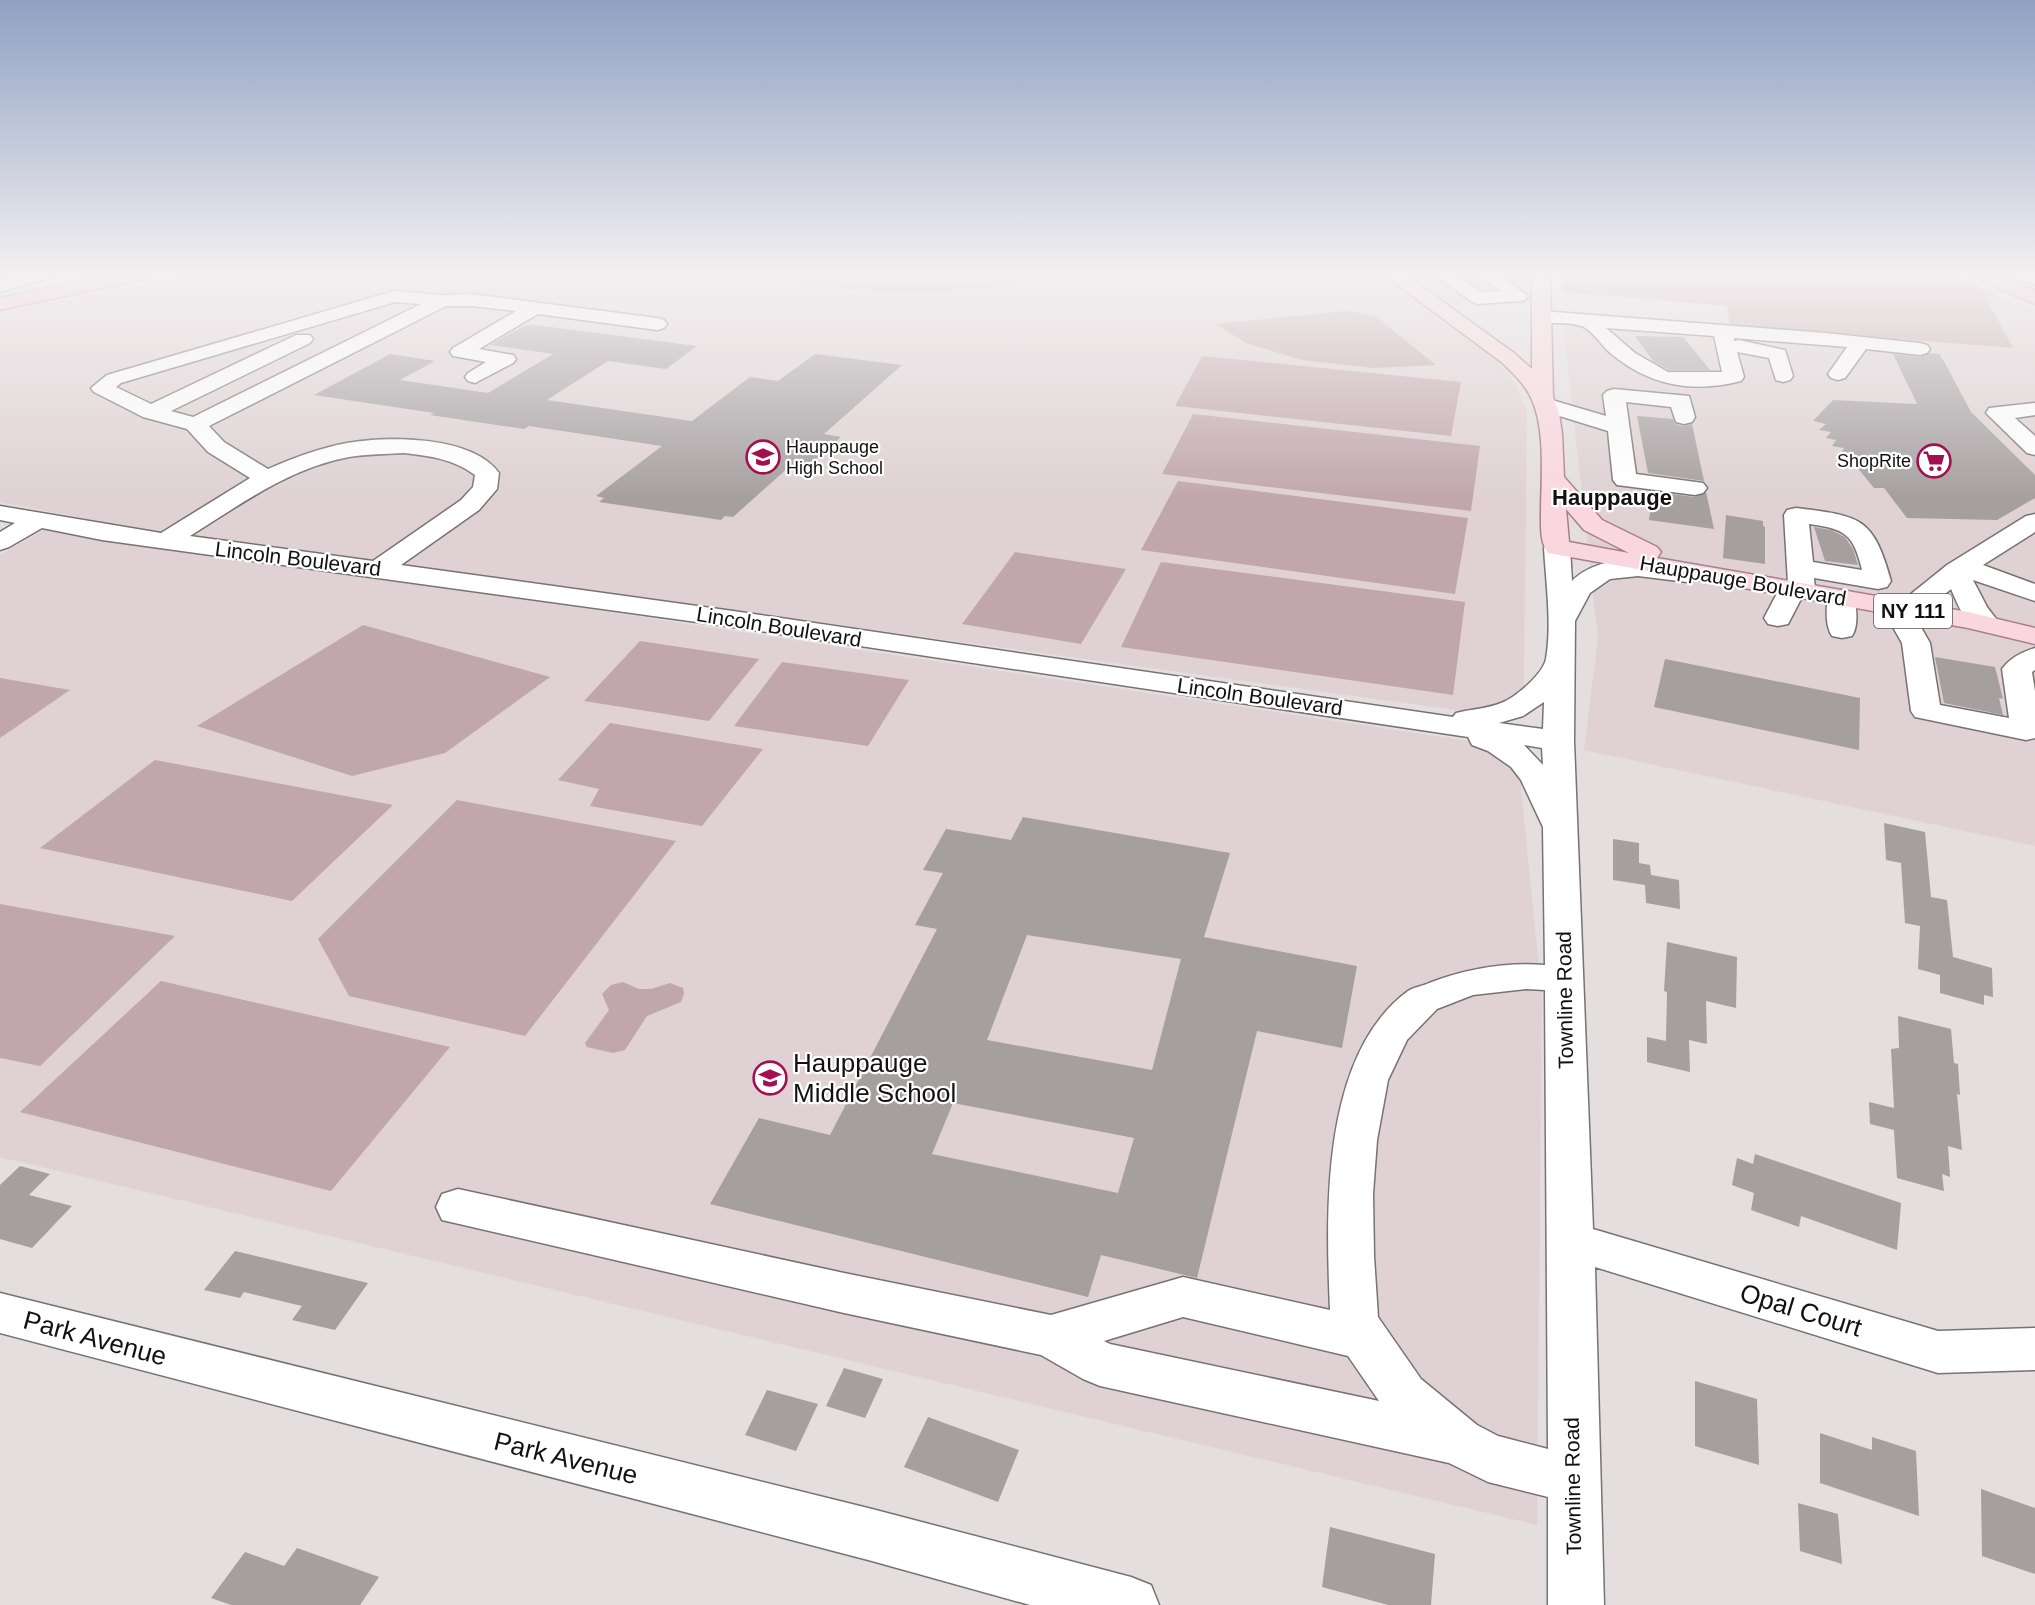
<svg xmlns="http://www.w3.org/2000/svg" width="2035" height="1605" font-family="Helvetica,sans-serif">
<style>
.built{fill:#dfd1d4}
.green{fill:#c1a7ac}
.building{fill:#a59fa0;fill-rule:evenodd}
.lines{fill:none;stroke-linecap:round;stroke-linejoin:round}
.minor-casing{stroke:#777273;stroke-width:3}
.major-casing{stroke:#a78089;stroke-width:3}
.highway-casing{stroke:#a78089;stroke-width:3}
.minor{fill:#fff;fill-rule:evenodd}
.major{fill:#fad7df;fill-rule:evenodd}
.highway{fill:#f7bdca;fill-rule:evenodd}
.labels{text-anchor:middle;stroke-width:4.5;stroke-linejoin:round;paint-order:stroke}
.far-poi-label{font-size:18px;fill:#121011;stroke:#fff;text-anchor:start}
.shield{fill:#fff;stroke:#595858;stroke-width:1.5}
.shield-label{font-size:20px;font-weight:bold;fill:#121011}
.street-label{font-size:21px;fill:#121011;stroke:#fff}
.far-district-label{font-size:22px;font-weight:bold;fill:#121011;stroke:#fff}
.near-poi-label{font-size:26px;fill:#121011;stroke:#fff;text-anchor:start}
.near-street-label{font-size:26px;fill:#121011;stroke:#fff}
</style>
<rect width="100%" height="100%" fill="#e4dedf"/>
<path class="built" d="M190,274H1531L1530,304H1446L1407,293L1495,358L1516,384L1527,411L1524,688L1518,699L1486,711L1456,710L139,529L0,502V313Z
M1996,294L2035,312V846L1584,750L1598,638L1562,314L2012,348L1986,298Z
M47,528L1482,743L1519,768L1542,999L1537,1525L0,1157V555Z"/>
<path class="green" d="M1562,274H1951L1996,294L1986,298L2013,348L1730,326L1727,306L1562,292Z
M766,275V274H1037L1000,287L942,292L873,291L808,285Z
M1347,311L1375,316L1436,365L1373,368L1302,360L1248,344L1215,324Z
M1202,356L1461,382L1451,436L1175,406Z
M1193,414L1480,446L1471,511L1162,474Z
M1178,481L1468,518L1455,594L1141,550Z
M1015,552L1126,569L1081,644L962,624Z
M1161,562L1465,602L1453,695L1121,647Z
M363,625L550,677L445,753L352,776L197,726Z
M640,641L759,659L709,721L584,701Z
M782,662L909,680L868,746L734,726Z
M0,678L70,690L0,738Z
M610,723L763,749L702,826L590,806L599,789L558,780Z
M155,760L393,805L292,901L40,848Z
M457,800L676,841L525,1036L349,996L318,939Z
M0,904L175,936L40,1066L0,1058Z
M161,981L450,1047L331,1191L20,1112Z
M623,982L639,989H651L670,983L683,988L684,994L681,1002L647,1016L625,1050L613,1053L587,1047L585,1043L588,1039L609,1010L602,994L611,985Z"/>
<path class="building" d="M535,325L697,346L666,369L608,361L547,400L692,421L750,377L778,381L815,354L902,365L824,434L841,437L805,469L789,467L733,517L725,516L721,520L599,502L604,498L596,496L662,446L529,426L524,429L430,415L434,413L314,395L390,354L435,361L400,380L488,393L553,354L490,345L524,326Z
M1635,336L1683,337L1710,370H1669L1653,361Z
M1929,353L1939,354L1945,363L1971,412L2035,475V498L1997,520L1907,518L1884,488H1874L1856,466L1847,463L1848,458L1840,455L1844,448L1832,446L1836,440L1826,438L1831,432L1819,430L1826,424L1813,421L1833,400L1917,404L1893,354L1920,357Z
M1637,416L1673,419L1675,424L1683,426L1692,424L1704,481L1648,473Z
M1653,492L1695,497L1706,492L1714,529L1649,520Z
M1726,515L1763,521V526L1765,527V564L1723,558Z
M1814,527L1831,530L1845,537L1853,549L1858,565L1825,561Z
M1935,657L1995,667L2003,699L1999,698L2003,715L1944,703Z
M1665,659L1860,698L1859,750L1654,707Z
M1023,817L1230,853L1204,937L1357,966L1342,1048L1257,1031L1197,1278L1101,1255L1088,1297L710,1204L759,1118L830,1135L937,929L915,925L943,873L923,870L946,829L1011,840ZM1027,935L1181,959L1152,1070L987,1040ZM953,1103L1134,1138L1118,1193L932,1154Z
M1884,823L1925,832L1931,897L1947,900L1953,957L1992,968L1993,997L1984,995V1005L1940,993V975L1918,969L1920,926L1905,923L1901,863L1886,860Z
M1613,839L1639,843V863L1650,865L1651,875L1679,880L1680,909L1646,903L1645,885L1613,880Z
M1667,942L1737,957L1736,1008L1706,1001L1707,1044L1689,1040L1690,1072L1647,1062V1037L1666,1041L1667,992L1664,991Z
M1898,1016L1951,1029L1954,1063L1958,1064L1960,1095L1957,1094L1962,1150L1948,1146L1950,1177L1942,1174L1944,1191L1897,1178L1894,1130L1870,1124L1869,1102L1894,1108L1891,1049L1899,1048Z
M1755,1154L1901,1203L1897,1250L1801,1216L1799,1227L1751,1210L1754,1193L1732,1185L1737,1158L1753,1164Z
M20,1166L50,1174L29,1195L72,1206L32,1248L0,1239V1185Z
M235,1251L368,1283L335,1330L292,1320L302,1306L244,1292L240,1298L204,1290Z
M844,1368L883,1379L865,1418L826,1406Z
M1695,1381L1757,1399L1759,1465L1695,1446Z
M767,1390L818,1404L796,1451L745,1435Z
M928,1417L1019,1450L998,1502L904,1467Z
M1820,1433L1872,1450V1437L1916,1451L1919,1516L1820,1483Z
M1981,1489L2035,1508V1574L1982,1556Z
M1798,1503L1838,1514L1842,1564L1800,1551Z
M1330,1527L1435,1554L1431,1605H1388L1322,1587Z
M297,1548L379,1577L360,1605H231L211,1598L245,1552L284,1566Z"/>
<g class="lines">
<defs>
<path id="minor" d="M22,274H51L48,278L0,292V281Z
M1434,274H1455L1482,292L1500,291L1476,274H1498L1528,296L1525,300L1519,301L1478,304L1472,302Z
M2012,274H2035V284L2015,278Z
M394,291L442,295L471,294L657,318L664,320L667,324L664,328L657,330L538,314L479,349L513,355L516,359L513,363L475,383L468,381L465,377L468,373L486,362L453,356L450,352L453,348L516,311L471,306H446L209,426L224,442L268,469C293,458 320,448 347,443C388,436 472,435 499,473L497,489L479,510L401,565L733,611L1453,717L1456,713C1471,709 1487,709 1501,703C1515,698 1543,674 1546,659C1552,624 1546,583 1544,548L1548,543L1557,540L1566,543L1570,548L1572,581C1601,551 1660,559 1696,568L1700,574L1696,580L1687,582L1638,576L1610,579L1590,593L1575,621L1574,741L1593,1229L1938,1331L2035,1328V1370L1938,1373L1595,1267L1604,1605H1548V1497L1488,1482L1449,1463L1100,1386L1083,1379L1041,1355L844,1313L442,1220L436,1207L442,1194L458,1189L844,1273L1051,1315L1183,1277L1330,1310C1326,1213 1320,1056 1408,991C1414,987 1423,986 1429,983C1466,969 1505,962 1545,965L1543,827L1521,780L1511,767L1488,751L1472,745L1468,737L733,627L102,540L42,528L9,547L0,550V532L15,523L0,520V506L161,533L250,478L208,452L187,429L143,417L94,392L91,388L107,375ZM395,302L421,304L193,417L171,411L310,343L313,339L310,335H296L151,404L116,387L121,383ZM404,453C431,456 453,459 475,475L473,487L461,500L373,561L190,536C240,505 289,468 349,457C367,454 386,454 404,453ZM1544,702L1543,729L1499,723L1523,716ZM1524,745L1542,748L1543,765ZM1526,989L1545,990L1548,1449L1498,1436L1477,1425L1421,1379L1378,1317L1374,1256L1373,1194L1377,1140L1388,1080L1407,1040L1437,1009L1473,995ZM1183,1317L1348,1356L1379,1401L1110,1344L1104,1341Z
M1542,311L1825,333L1920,343L1927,345L1930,349L1927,353L1920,355L1866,349L1845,378L1838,380L1831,378L1828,374L1847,347L1734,338V341L1739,340L1785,350L1793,376L1790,380L1783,382L1776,380L1769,358L1737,352L1744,377L1741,381C1691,394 1647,385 1608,351C1601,344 1590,328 1581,326C1567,321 1550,325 1535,321L1533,317L1535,313ZM1606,328L1714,336L1722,372H1668L1635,353Z
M1614,389L1689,396L1695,417L1692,422L1684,424L1676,422L1671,407L1626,402L1636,474L1703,483L1707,488L1703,493L1695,495L1617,485L1613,480L1608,431L1537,409L1534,404L1537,399L1545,398L1606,416L1603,395L1607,391Z
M2035,403V415L2015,418L2035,436V455L2027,453L1986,413L1989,408Z
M1796,508C1860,516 1873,516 1891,581L1887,587L1878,589L1814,578L1815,591L1811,597L1801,599L1788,624L1778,626L1768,624L1764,618L1782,584L1788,583L1784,515L1787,510ZM1809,524C1846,529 1853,534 1862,570L1813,562Z
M2035,514V532L1983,565L2035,584V601L1973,580L1987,607L2000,624L1996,630C1969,637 1960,609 1951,589L1931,606L1914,615L1930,643L1940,705L2009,718L2002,669C2010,658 2022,652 2035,648V670L2032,672L2035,691V738L2026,740L1915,717L1911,711L1902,643L1882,608L1886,602L1900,601L1911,594L1947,565L2026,516Z
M1841,590L1851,592C1857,602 1859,626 1852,636L1842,638L1832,636C1825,626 1825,602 1831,592Z
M0,1293L872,1509L1131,1577L1151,1585L1159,1605H1030L872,1561L0,1333Z"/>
<path id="major" d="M1383,274H1404L1514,353L1532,369V274H1550L1553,397L1559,413L1562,434L1564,477L1602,520L1657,547L1661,552L1657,558L1968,612L2035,628V644L1968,628L1548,553C1540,542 1541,527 1541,513C1541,480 1546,431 1532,400C1526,385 1512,372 1500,361ZM1566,509L1584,530L1629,553L1569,542Z"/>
<path id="highway" d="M116,274H153L144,279L0,310V298Z
M1972,274H1997L2035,291V304L1975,278Z"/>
</defs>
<use href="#minor" class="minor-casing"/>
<use href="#major" class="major-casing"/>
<use href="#highway" class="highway-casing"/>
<use href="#minor" class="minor"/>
<use href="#major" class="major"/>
<use href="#highway" class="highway"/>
</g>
<linearGradient id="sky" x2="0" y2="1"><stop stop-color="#8fa1c3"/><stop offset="0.55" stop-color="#f3f0f1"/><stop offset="1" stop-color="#f3f0f1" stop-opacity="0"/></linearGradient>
<rect width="2035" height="499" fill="url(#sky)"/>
<defs>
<symbol id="school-ring" viewBox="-11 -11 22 22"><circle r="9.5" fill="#fff" stroke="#a4104f" stroke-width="1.5"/><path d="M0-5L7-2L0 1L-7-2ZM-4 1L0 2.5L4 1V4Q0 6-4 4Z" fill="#a4104f"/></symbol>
<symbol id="supermarket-ring" viewBox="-11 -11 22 22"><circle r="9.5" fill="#fff" stroke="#a4104f" stroke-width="1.5"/><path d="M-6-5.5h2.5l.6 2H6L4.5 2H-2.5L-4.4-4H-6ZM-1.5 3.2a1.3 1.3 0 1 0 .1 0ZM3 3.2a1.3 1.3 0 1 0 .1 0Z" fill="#a4104f"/></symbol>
</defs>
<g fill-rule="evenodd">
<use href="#school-ring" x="744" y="438" width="38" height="38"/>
<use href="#supermarket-ring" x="1915" y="442" width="38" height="38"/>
<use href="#school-ring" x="751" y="1059" width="38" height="38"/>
</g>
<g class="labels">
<g class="far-poi-label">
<text x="786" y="453">Hauppauge<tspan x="786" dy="21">High School</tspan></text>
<text x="1911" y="467" text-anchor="end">ShopRite</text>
</g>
<rect class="shield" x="1874" y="594" width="78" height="34" rx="4.5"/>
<g class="shield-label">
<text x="1913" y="618">NY 111</text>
</g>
<g class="street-label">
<text transform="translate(298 559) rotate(7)" y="7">Lincoln Boulevard</text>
<text transform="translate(1743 581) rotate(10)" y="7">Hauppauge Boulevard</text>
<text transform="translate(779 627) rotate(9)" y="7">Lincoln Boulevard</text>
<text transform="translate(1260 697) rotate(8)" y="7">Lincoln Boulevard</text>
<text transform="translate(1565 1000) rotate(-91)" y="7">Townline Road</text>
<text transform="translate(1573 1486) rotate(-91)" y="7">Townline Road</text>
</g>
<g class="far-district-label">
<text x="1612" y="505">Hauppauge</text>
</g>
<g class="near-poi-label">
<text x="793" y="1072">Hauppauge<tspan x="793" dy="30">Middle School</tspan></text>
</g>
<g class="near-street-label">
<text transform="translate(1801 1310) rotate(17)" y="9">Opal Court</text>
<text transform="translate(95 1338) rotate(15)" y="9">Park Avenue</text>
<text transform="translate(566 1458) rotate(14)" y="9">Park Avenue</text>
</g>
</g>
</svg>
